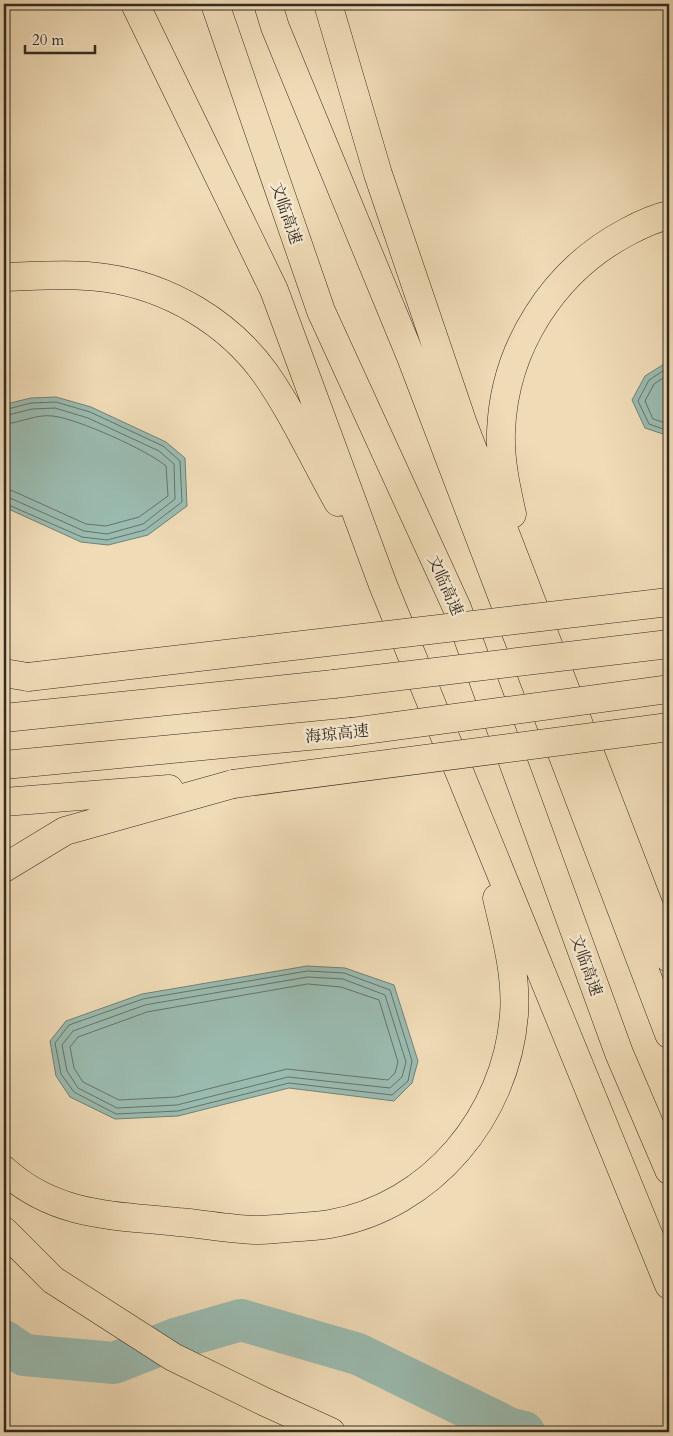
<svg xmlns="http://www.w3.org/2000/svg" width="673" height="1436" font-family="Cardo,'Noto Serif SC',serif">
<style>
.water{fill:#9abbb0;stroke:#718177}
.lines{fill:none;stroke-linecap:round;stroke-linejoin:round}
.shore{stroke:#667368;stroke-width:1}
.river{stroke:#9abbb0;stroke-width:42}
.highway-casing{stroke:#332b21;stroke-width:29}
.highway{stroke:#efdbb6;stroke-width:28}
.highway-bridge-casing{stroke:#332b21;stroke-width:29;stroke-linecap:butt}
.highway-bridge{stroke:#efdbb6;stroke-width:28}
.labels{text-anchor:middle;stroke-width:5;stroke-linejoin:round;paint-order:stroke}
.street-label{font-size:16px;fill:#332b21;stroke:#f5e8d0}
</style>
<rect width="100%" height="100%" fill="#efdbb6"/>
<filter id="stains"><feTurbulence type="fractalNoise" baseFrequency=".004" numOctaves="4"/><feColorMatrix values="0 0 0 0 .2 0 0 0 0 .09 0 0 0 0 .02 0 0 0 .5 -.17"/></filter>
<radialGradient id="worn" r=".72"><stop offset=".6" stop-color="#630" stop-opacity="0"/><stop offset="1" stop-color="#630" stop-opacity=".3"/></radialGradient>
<path class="water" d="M669,361V436L645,428L632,400L645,376Z
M56,397L91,407L166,442L185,458L187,506L148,535L108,545L81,542L4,507V407L6,404L31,398Z
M307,966L345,968L394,985L418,1061L412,1083L394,1101L289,1088L178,1116L115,1119L70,1097L56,1076L50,1041L66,1021L142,994Z"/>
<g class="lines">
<path class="shore" d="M669,367L649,380L638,401L649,424L669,431
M669,374L654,384L645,401L653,419L669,424
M4,410L31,403L56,402L90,412L163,446L180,461L182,502L145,530L107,540L82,537L4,503
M4,416L32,409L55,408L88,418L159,451L174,464L175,499L143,524L107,534L84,531L10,498L4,497
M4,424C21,423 35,414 53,416C78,419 147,450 166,466L168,496L139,517L106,526L86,524L13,491L4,489
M308,971L344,973L390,990L412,1061L408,1081L392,1095L289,1083L178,1111L116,1114L74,1092L61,1074L55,1043L69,1025L143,999Z
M308,977L343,979L385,995L406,1062L402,1077L390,1088L288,1077L177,1105L117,1108L78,1088L67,1071L62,1045L73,1031L145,1005Z
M308,984L341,987L379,1000L398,1062L395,1073L388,1080L287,1069L176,1097L119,1100L83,1082L74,1068L70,1047L78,1037L147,1012Z"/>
<path class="river" d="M4,1341L24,1355L114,1363L175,1339L241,1320L358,1354L511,1429L524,1432"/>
<defs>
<path id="highway" d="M135,4L274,290L383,585L669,1285
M215,4L321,311L457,608L619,1053L669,1170
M268,4L275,27L411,357L669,1034
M328,4L378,174L463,424L669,958
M4,277C38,276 73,273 106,278C169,287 228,322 265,373C293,413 314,459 338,502
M512,514C506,487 500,460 501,432C504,348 553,271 627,232C640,225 655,218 669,215
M4,673L28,677
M4,718L334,684
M4,765L351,732
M4,802L169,789
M4,868L65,831L233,784
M4,1170C56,1217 113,1215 178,1222C203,1224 229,1229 254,1230C269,1230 285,1228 300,1227C309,1226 320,1226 330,1224C432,1206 506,1116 514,1015C517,976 506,936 497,898
M4,1231L53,1280L173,1357L265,1402L331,1432"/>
</defs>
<use href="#highway" class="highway-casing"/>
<use href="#highway" class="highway"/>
<defs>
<path id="highway-bridge" d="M28,677L669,602
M334,684L669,644
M351,732L669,689
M233,784L669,727"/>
</defs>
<use href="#highway-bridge" class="highway-bridge-casing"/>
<use href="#highway-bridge" class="highway-bridge"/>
</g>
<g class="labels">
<g class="street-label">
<text transform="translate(287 213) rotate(71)" y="6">文临高速</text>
<text transform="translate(446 585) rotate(66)" y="6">文临高速</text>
<text transform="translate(337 733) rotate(-6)" y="6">海琼高速</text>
<text transform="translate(587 965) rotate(70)" y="6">文临高速</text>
</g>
</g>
<rect width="673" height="1436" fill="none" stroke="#efdbb6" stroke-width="20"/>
<rect x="5" y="5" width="663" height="1426" fill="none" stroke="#332b21" stroke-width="2.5"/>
<rect x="10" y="10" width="653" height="1416" fill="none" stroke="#332b21"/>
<path d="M25 45v8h70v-8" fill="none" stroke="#332b21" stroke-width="2.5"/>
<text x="32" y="45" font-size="15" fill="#332b21" stroke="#f5e8d0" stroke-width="4" paint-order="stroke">20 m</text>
<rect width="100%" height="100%" filter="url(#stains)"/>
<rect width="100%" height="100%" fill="url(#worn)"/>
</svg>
